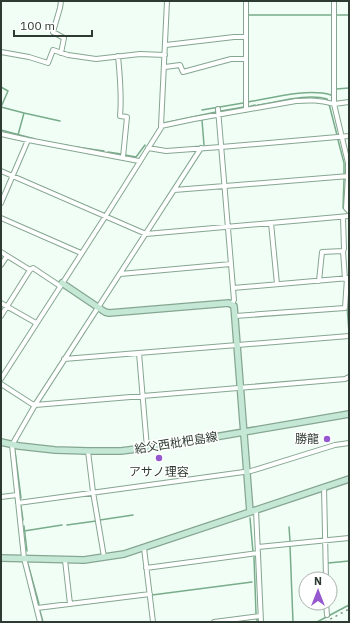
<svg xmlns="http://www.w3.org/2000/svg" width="350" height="623" font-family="'IBM Plex Sans','Noto Sans JP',sans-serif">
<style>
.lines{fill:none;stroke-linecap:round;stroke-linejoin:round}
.stream{stroke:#78ac8b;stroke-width:1.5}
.street-casing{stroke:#86a691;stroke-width:6}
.secondary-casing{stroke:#86a691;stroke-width:8}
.street{stroke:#fff;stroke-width:4}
.secondary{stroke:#c4e8d5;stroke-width:5.5}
.rail{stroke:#808d84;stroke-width:1.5;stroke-dasharray:2 4;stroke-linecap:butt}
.poi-dot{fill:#9658cf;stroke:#fff;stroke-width:1.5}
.labels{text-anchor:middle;stroke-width:3;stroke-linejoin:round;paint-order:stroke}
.poi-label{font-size:12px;fill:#2e3b32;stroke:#fff;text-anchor:end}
.street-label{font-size:12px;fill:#2e3b32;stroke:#fff}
</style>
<rect width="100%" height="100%" fill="#f0fef5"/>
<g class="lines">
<path class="stream" d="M248,15H332
M336,15H349
M1,87L8,91L1,107
M336,89L349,88
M248,102C272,98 307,88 331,95L332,93
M329,104L337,135
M258,105C278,102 308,93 327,99L328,101
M1,107L24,113L18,135
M248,107L255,105
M202,110L243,103
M221,111L244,107
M24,113L60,121
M202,120L204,145
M164,123L216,112
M1,130L35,139
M338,140L344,163V174
M58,144L71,146
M76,147L104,151
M108,152L121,154
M125,155L136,157L145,145
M344,178L343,208L349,214
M348,294L349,282
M347,306L349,332
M15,451L21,498
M21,506L23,520
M250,518L253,552
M100,520L133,515
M67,525L96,521
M24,526L27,551
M289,527L290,541
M24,531L62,525
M290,546L293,622
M254,557L256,614
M328,563L349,561
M28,564L39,604
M152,595L252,582
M40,611L43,622
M257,619V622
M317,622L349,605"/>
<defs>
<path id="street" d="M166,45L234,37H246
M1,52L29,57L48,63L53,50L68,55L96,59L140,54L165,55
M61,53L64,38L53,32L60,8L61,1
M118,56C120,76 122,96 120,116L127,117L123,157
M165,67L180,65L183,72L231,59H246
M349,102L334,104L348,163V176L346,208L349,211
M218,109L234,300L232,304
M246,110V1
M161,126L194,119L296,101C312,100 318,100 334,104V1
M1,134L28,140L139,161
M148,148L166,151L221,147L349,136
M1,171L146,234L349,216
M174,190L225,186L349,176
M1,203L28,140
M343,217L344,249L343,251L345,279
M1,218L81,253
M271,223L277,284
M1,252L30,270L33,268L60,286
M1,265L7,256
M120,274L231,264
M319,281L322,252L343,251
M233,288L349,278
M1,303L36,323
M1,316L30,270
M235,316L345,308L347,278
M139,353L147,448
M64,359L349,336
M1,379L105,217L161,128V126L167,1
M1,384L32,404L35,405L345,379L349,377
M88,451L93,492L104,557
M324,487L326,579
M1,497L17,495
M18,503L251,471L335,445L349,443
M256,510L261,622
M258,547L349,538
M144,548L153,622
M65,560L70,604
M146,568L258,553
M326,603L327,615
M37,608L150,594
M40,622L24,558L12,445L35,405L201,148
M214,622L260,616"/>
<path id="secondary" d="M62,283L105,312L109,313L229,303L234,306L250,512
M1,442L19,446L55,450L88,451H121L168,445L349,414
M1,558L84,560L124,554L349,479"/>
</defs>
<use href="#street" class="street-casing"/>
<use href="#secondary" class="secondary-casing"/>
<use href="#street" class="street"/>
<use href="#secondary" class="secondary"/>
<path class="rail" d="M325,622L349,609"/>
</g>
<g class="poi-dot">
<circle cx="327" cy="439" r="4"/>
<circle cx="159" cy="458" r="4"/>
</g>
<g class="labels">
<g class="poi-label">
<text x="319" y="443">勝龍</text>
<text x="159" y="476" text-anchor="middle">アサノ理容</text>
</g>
<g class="street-label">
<text transform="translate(176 443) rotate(-9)" y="4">給父西枇杷島線</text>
</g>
</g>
<rect width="350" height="623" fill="none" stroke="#2e3b32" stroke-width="4"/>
<g transform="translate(318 591)"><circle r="19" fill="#ffffff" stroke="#abb1ad"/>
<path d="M0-3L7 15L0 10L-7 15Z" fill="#9658cf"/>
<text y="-6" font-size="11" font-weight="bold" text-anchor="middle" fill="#2e3b32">N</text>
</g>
<path d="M14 30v6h78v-6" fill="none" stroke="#2e3b32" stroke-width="2"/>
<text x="20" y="30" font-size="12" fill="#2e3b32" stroke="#ffffff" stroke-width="3" paint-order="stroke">100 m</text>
</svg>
